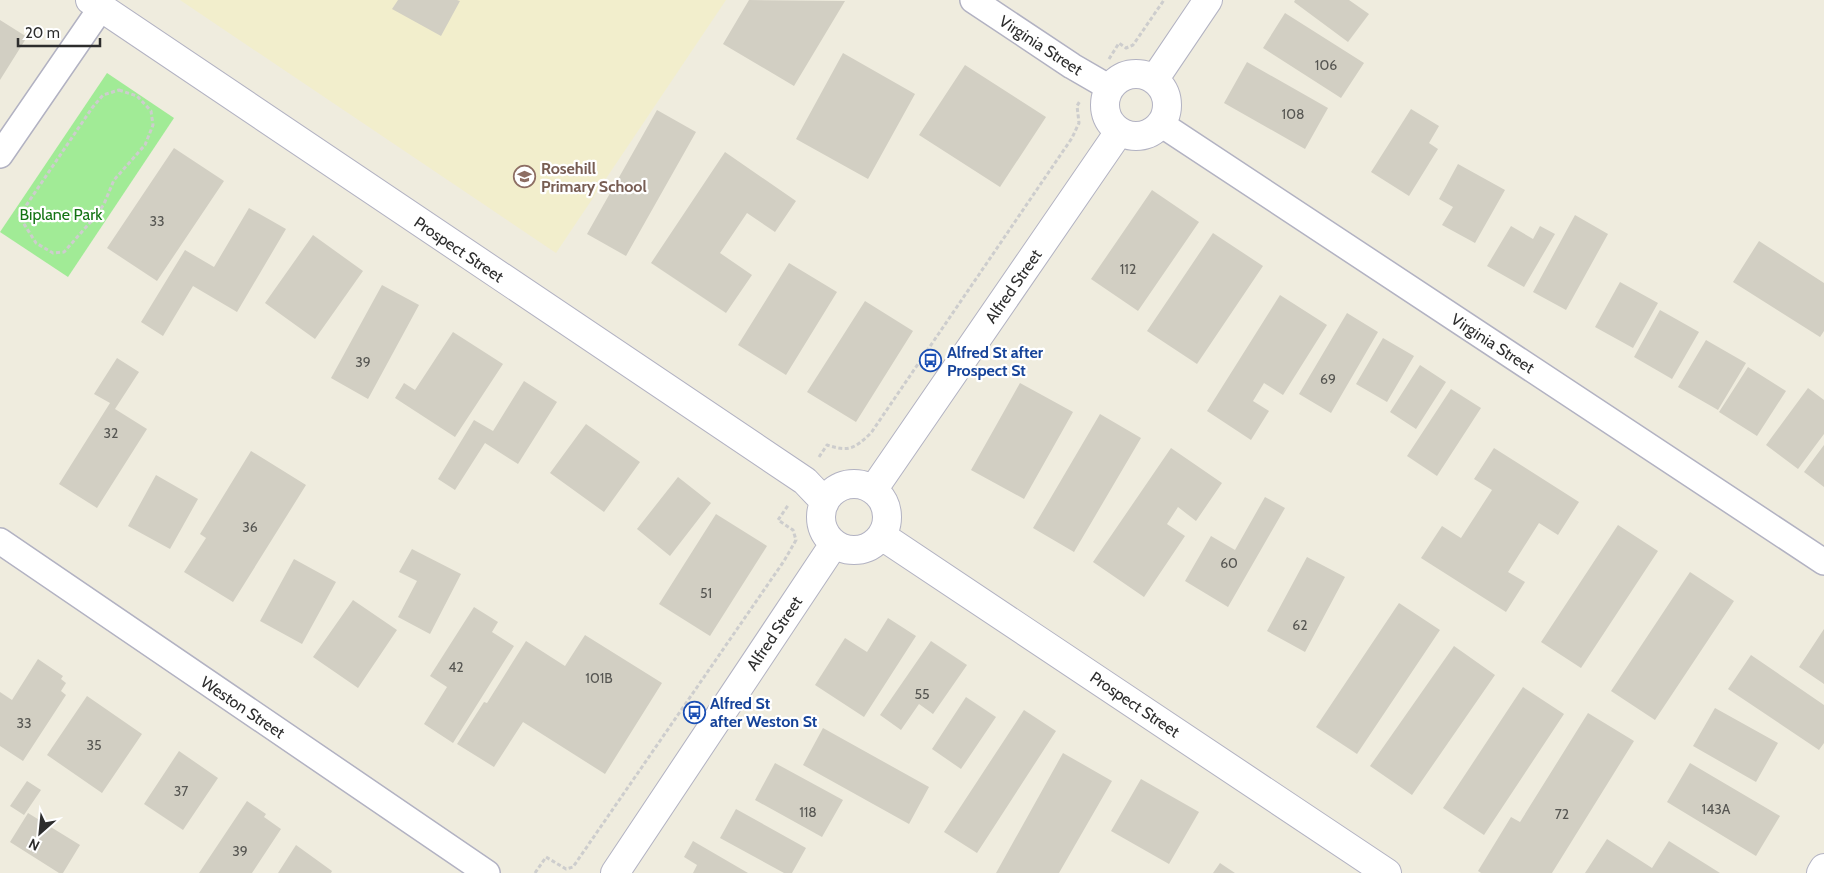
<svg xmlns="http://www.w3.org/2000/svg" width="1824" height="873" font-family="Cabin,sans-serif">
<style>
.education{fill:#f2eecc}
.green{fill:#a1eb96}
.building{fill:#d2cfc3}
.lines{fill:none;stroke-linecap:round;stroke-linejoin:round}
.minor-casing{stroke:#b2b2c2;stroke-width:28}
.tertiary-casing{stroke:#b2b2c2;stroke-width:30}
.path{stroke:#cdcdcd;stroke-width:3;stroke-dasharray:4 2.5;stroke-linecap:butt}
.minor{stroke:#fff;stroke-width:25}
.tertiary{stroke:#fff;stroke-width:28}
.labels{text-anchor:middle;stroke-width:4.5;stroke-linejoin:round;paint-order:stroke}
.number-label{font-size:14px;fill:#565652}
.street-label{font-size:16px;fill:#2d2d2d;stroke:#fff}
.education-label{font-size:16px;font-weight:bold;fill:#785e54;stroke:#fff;text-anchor:start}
.park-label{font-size:16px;fill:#137313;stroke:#fff}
.transit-label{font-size:16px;font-weight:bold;fill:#164399;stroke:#fff;text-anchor:start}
</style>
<rect width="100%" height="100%" fill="#efecde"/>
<path class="education" d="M180,0H726L556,253Z"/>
<path class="green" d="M107,73L174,118L68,277L0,232Z"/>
<path class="building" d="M398,0H457L460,1L441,36L392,9Z
M749,0L845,1L794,86L723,44Z
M1295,0H1349L1369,14L1348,42L1294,2Z
M1285,13L1364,63L1341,98L1263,48Z
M0,20L27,37L0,80Z
M843,53L915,94L868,179L796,139Z
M1247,62L1328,108L1305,149L1224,103Z
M965,65L1046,117L1000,187L919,135Z
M1411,109L1439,126L1429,143L1438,149L1409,196L1371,172Z
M657,110L696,132L626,256L587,234Z
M174,148L224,181L157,281L107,248Z
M725,152L796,201L775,232L747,213L720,253L752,275L726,313L651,263Z
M1458,164L1505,190L1475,243L1442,225L1453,207L1439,199Z
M1152,190L1199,222L1138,311L1091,279Z
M249,208L286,229L237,312L193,286L163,336L141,322L185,250L214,267Z
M1575,215L1608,234L1566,310L1533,292Z
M1511,226L1533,239L1540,226L1555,234L1524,287L1487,266Z
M1213,233L1263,266L1197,364L1147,331Z
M313,235L363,271L315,339L265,303Z
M1759,241L1824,283V331L1820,337L1733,282Z
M789,263L837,292L786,375L738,345Z
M1620,282L1658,303L1633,348L1595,327Z
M382,285L419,305L368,399L331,378Z
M1280,295L1327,325L1283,395L1264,383L1253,401L1269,411L1251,440L1207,411Z
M865,301L913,331L856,422L807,392Z
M1660,310L1699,332L1672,379L1634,357Z
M1347,313L1378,332L1331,413L1299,394Z
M453,332L503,364L455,437L395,398L404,383L415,390Z
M1383,338L1414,356L1387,402L1356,384Z
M1706,340L1746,363L1718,410L1678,387Z
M117,358L139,372L115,409L147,429L97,508L59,484L110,403L94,394Z
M1420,365L1446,382L1416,429L1390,412Z
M1748,367L1786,391L1757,436L1719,412Z
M524,381L557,402L518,464L485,443L455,490L438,479L474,420L493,431Z
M1020,383L1073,412L1024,499L971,470Z
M1808,388L1824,400V434L1798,469L1766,445Z
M1451,389L1481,408L1437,476L1407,456Z
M1100,414L1141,438L1074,552L1033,528Z
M586,424L640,462L604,512L550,473Z
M1824,445V487L1804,472Z
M1171,448L1222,483L1196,521L1178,507L1167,524L1185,536L1144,597L1093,562Z
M1494,448L1579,502L1558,535L1539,523L1508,572L1525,582L1506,612L1421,558L1442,526L1461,538L1492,490L1474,479Z
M251,451L306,485L233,602L184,572L206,538L200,534Z
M156,475L198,499L170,549L128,526Z
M678,477L711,503L670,556L637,529Z
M1265,497L1285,508L1228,607L1185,581L1211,536L1235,550Z
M716,514L767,546L710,636L659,604Z
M1618,525L1658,551L1581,668L1541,642Z
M412,549L461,574L430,634L398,617L417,581L399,572Z
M1307,557L1345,577L1305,652L1267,631Z
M294,559L336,582L302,644L260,621Z
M1690,572L1734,601L1655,720L1611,691Z
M353,600L397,630L358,688L313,657Z
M1399,603L1440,630L1357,754L1316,727Z
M474,607L498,622L492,632L514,646L453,743L424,724L447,687L430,676Z
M888,618L916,636L864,717L815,685L845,638L867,652Z
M1824,629V684L1799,667Z
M585,635L662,683L605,774L523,722L494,767L457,744L484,702L487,703L526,641L565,666Z
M931,641L967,665L933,714L919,704L901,730L880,715Z
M1454,646L1495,675L1412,795L1370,766Z
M1751,655L1824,705V743L1819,750L1728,689Z
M38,659L63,676L61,679L66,683L61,691L66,695L23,761L0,746V692L12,700Z
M1523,687L1564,714L1484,835L1443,808Z
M87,696L142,734L102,793L47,755Z
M966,697L996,717L961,769L932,749Z
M1715,708L1778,743L1756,782L1693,746Z
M1024,710L1056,731L977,853L944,832Z
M1588,713L1634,741L1552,873H1481L1478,871L1511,817L1520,822Z
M823,728L929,787L909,824L803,765Z
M179,751L218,778L183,830L144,804Z
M1063,753L1112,781L1059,873H996Z
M775,763L843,800L822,837L755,800Z
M1690,763L1780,816L1756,856L1667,802Z
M1141,779L1199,812L1169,864L1111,831Z
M27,781L41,790L24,815L10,806Z
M247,801L266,814L264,817L281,829L252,873H199Z
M736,809L806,848L792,873H784L720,838Z
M28,813L80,845L63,873H59L10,842Z
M1607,839L1652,868L1669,841L1720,873H1585Z
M693,841L748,873H693L697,865L684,857Z
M296,845L332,871L331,873H278Z
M1220,863L1235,873H1213Z"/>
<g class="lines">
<defs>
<path id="minor" d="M973,0L1072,66L1110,88
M1161,124L1824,562
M0,155L101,8
M0,541L487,873"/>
<path id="tertiary" d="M90,0L805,481L825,502
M1105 105a31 31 0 1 1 62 0a31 31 0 1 1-62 0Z
M1154,80L1208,0
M821 517a33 33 0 1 1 66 0a33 33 0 1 1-66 0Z
M873,490L1119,132
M882,536L1387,873
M615,873L834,544
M1821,873L1824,868"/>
</defs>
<use href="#minor" class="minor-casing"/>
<use href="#tertiary" class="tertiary-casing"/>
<path class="path" d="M1109,59L1119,43L1126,48L1133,45L1164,0
M119,90L137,96L151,111L153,125L145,145L114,180L104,204L94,218L64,252L53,253L36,243L19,216L92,108L103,95Z
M819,457L827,445C849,452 854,449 871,433L1072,138L1079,123L1077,106L1080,101
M535,873L546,857L566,869L573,867L784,561L796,540L793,530L778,520L789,504"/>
<use href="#minor" class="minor"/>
<use href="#tertiary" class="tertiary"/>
</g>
<defs>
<symbol id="school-ring" viewBox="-11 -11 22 22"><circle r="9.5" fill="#fff" stroke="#8d6e63" stroke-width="1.5"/><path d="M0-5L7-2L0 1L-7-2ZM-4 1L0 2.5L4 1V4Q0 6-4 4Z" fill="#8d6e63"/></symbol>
<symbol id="bus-ring" viewBox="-11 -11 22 22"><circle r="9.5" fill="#fff" stroke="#1a4fb4" stroke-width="1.5"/><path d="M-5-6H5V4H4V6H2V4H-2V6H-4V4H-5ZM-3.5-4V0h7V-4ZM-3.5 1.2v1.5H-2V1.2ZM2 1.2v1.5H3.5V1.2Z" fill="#1a4fb4"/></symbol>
</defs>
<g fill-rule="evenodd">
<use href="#school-ring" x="512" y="164" width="25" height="25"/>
<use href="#bus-ring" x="918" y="348" width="25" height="25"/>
<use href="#bus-ring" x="682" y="700" width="25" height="25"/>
</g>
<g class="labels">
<g class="number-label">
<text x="1326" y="70">106</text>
<text x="1293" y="119">108</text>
<text x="157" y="226">33</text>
<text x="1128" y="274">112</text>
<text x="363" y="367">39</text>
<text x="1328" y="384">69</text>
<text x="111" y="438">32</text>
<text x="250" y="532">36</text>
<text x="1229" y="568">60</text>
<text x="706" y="598">51</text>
<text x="1300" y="630">62</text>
<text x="456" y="672">42</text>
<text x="599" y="683">101B</text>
<text x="922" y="699">55</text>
<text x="24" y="728">33</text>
<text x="94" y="750">35</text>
<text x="181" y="796">37</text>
<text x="1716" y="814">143A</text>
<text x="808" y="817">118</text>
<text x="1562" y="819">72</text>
<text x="240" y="856">39</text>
</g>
<g class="street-label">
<text transform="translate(1041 45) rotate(33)" y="6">Virginia Street</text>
<text transform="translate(459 249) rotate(34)" y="6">Prospect Street</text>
<text transform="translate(1013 286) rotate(-55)" y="6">Alfred Street</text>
<text transform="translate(1493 343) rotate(33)" y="6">Virginia Street</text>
<text transform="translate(774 633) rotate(-56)" y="6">Alfred Street</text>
<text transform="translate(1135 704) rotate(34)" y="6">Prospect Street</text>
<text transform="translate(243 707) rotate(34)" y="6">Weston Street</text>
</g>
<g class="education-label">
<text x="541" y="174">Rosehill<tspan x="541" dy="18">Primary School</tspan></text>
</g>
<g class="park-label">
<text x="61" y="220">Biplane Park</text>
</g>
<g class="transit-label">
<text x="947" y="358">Alfred St after<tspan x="947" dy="18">Prospect St</tspan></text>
<text x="710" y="709">Alfred St<tspan x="710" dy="18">after Weston St</tspan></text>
</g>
</g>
<g transform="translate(40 833) rotate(207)" stroke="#ffffff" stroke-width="4" paint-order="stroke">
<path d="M0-4L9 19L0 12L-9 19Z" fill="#2d2d2d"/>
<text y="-8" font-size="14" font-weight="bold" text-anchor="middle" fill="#2d2d2d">N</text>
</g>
<path d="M18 38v8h82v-8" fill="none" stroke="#2d2d2d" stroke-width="2.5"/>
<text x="25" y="38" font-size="15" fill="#2d2d2d" stroke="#ffffff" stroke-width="4" paint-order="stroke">20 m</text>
</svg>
